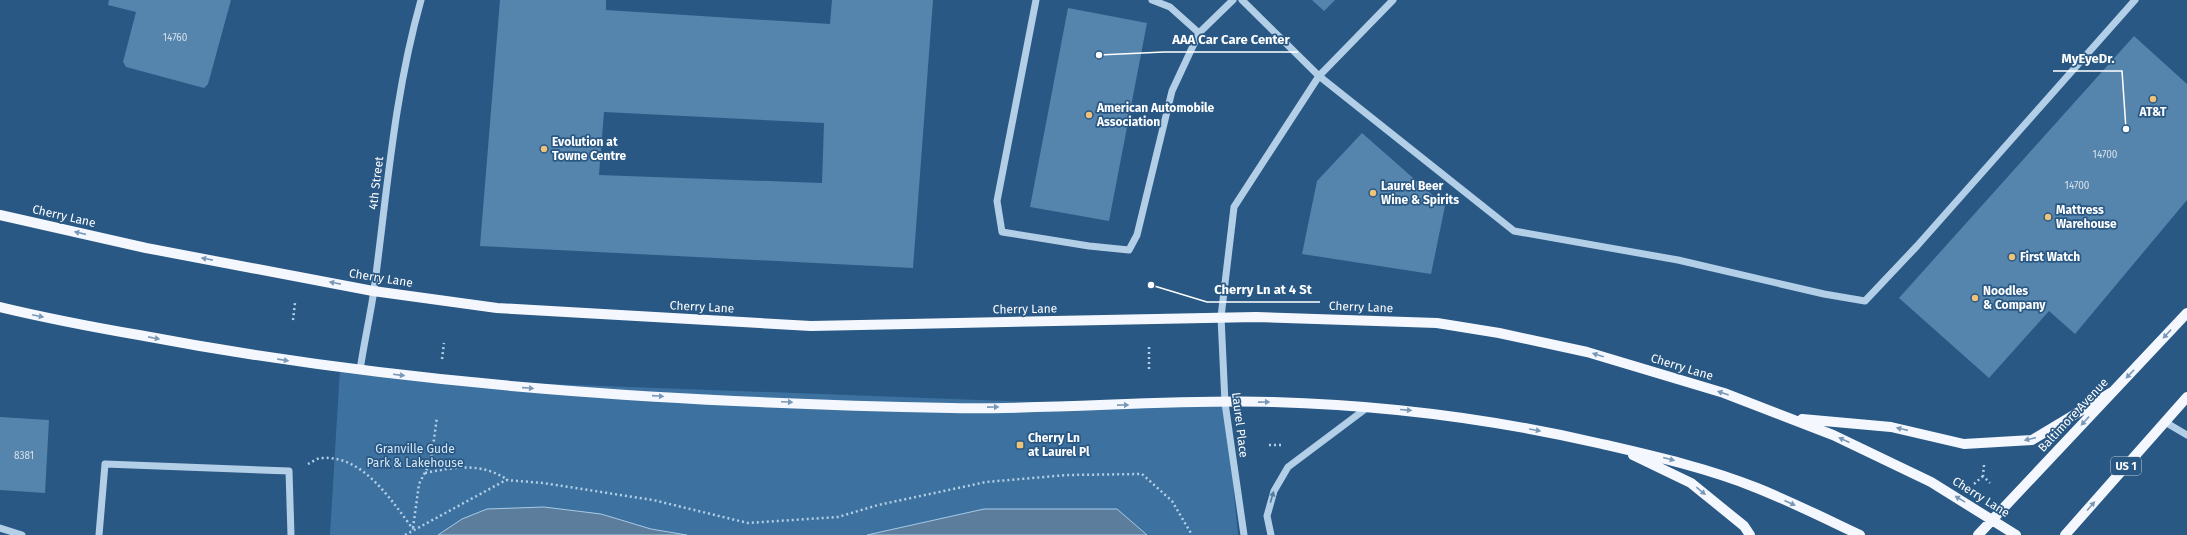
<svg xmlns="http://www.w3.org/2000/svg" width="2187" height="535" font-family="'Fira Sans',sans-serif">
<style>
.green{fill:#3d72a0}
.water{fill:#5c7d9b;stroke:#a7cae7}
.building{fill:#5584ad;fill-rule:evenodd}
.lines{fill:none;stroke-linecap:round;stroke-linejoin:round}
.path{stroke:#b3cfe7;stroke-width:2.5;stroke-dasharray:2 3;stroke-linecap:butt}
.minor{stroke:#b3cfe7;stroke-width:7}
.major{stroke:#f4f8fe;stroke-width:10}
.oneway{fill:#7a98b5}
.oneway2{fill:#527ca2}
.poi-dot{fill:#eec379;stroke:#295884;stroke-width:1.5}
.labels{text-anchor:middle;stroke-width:3.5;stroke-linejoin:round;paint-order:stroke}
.number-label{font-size:10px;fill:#d4e0ea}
.shield{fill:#295884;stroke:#bfcdda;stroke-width:1}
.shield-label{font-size:11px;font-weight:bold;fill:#fff}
.poi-label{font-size:12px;font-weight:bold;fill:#fff;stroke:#295884;text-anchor:start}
.street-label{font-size:12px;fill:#fff;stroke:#295884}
.park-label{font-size:12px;fill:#d6e7f6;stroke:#295884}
.leader{fill:none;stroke:#fff;stroke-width:1.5}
.callout-dot{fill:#fff;stroke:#295884;stroke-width:1.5}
.callout-label{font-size:13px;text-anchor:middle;font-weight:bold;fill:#fff;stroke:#295884;stroke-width:3.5;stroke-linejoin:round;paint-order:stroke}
</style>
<rect width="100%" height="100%" fill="#295884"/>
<path class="green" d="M340,368L443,380L1115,405L1225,403L1238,535H330Z"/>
<path class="water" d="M544,507L601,514L651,529L687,535H438L462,519L487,509Z
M984,509H1117L1147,535H867Z"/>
<path class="building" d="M109,0H231L208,84L204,88L126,67L123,62L136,12L108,5Z
M500,0H606V10L830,24L832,0H933L913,268L480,246ZM604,112L824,123L822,183L599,175Z
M1312,0H1335L1324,11Z
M1068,8L1147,23L1109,221L1030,207Z
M2134,36L2187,84V200L2075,334L2049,311L1989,378L1899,298Z
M1362,133L1445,206L1431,274L1302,254L1317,181Z
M0,417L49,420L45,493L0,490Z"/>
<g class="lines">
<path class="path" d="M293,320L295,303
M1149,347V369
M442,359L444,343
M1269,445H1283
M308,464C312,462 317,458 322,458C363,455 391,500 413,529
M1984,465L1983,476L1990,483
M425,473C455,467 481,462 508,480
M1974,484L1983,476
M413,528L419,484L431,461L437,417
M405,535L506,480L543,483L653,500L748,523L838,517L878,505L986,482L1067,475L1142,474L1172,501L1192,535"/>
<path class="minor" d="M1036,0L997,201L1002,232L1089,246L1129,250L1137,235L1172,91L1199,33L1233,0
M1152,0L1170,7L1199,33
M1242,0L1319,76L1514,231L1678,260L1824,294L1865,301L1917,246L2135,0
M360,370C364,343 370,317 374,290C387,193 394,95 421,0
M2165,422L2187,435
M0,528L22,535
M99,535L105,464L289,471L291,535
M1244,535L1225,403L1221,317L1234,207L1319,76L1393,0
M1271,535L1267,516L1274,491L1288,467L1368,407"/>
<path class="major" d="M0,215L146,248L373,291L497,308L811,326L1256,317L1437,323L1499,333L1587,352L1724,393L1833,435L1931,482L2016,535
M0,307C46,318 93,327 139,335C407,386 679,403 951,408C1058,410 1166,399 1273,402C1384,405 1494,419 1602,444C1654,456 1707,468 1757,488C1792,502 1826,519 1860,535
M1802,419L1891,427L1964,444L2032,440L2112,392
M1633,455L1691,483L1744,526L1750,535
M1978,535L2187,313
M2065,535L2187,397"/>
</g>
<defs><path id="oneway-solid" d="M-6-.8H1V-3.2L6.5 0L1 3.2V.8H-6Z"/></defs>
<g class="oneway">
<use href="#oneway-solid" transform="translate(80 233) rotate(-167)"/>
<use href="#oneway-solid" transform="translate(207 259) rotate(-169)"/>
<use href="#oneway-solid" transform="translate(335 283) rotate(-169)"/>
<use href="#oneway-solid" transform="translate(38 316) rotate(12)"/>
<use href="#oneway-solid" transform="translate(2167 334) rotate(133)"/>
<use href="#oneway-solid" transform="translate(154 338) rotate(11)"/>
<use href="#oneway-solid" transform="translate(1598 355) rotate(-163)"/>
<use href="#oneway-solid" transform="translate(283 360) rotate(9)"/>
<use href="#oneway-solid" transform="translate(2130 374) rotate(134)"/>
<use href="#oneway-solid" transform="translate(399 375) rotate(7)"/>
<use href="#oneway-solid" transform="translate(528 388) rotate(4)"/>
<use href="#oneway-solid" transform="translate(1723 393) rotate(-161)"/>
<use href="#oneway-solid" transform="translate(658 396) rotate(4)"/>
<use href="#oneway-solid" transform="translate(787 402) rotate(2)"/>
<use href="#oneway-solid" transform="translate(1264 402) rotate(-1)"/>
<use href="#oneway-solid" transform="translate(1123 405) rotate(-1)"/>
<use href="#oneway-solid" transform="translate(993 407) rotate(-1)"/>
<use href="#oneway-solid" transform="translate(1406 410) rotate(5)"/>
<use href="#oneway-solid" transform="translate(2085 421) rotate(133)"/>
<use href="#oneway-solid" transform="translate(1902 429) rotate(-167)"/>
<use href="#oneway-solid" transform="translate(1535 430) rotate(10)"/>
<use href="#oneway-solid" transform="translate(2030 439) rotate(167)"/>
<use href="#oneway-solid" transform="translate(1844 440) rotate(-155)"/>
<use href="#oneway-solid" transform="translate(1669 459) rotate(15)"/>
<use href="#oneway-solid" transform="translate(1701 491) rotate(39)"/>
<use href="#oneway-solid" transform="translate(1960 499) rotate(-149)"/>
<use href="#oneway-solid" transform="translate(1790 503) rotate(24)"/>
<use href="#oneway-solid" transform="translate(2091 506) rotate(-49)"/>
</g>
<use class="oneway2" href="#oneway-solid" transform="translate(1272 497) rotate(-74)"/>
<g class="poi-dot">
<circle cx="2153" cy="99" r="4"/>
<circle cx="1089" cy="115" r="4"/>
<circle cx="544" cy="149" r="4"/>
<circle cx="1373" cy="193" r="4"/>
<circle cx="2048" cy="217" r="4"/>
<circle cx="2012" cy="257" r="4"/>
<circle cx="1975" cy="298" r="4"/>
<rect x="1016" y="441" width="8" height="8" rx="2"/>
</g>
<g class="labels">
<g class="number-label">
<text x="175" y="41">14760</text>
<text x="2105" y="158">14700</text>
<text x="2077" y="189">14700</text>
<text x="24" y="459">8381</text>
</g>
<rect class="shield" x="2111" y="457" width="30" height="18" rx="3"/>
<g class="shield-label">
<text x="2126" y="470">US 1</text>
</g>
<g class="poi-label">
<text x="1097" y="112">American Automobile<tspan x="1097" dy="14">Association</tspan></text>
<text x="2153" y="116" text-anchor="middle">AT&amp;T</text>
<text x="552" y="146">Evolution at<tspan x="552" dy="14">Towne Centre</tspan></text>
<text x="1381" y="190">Laurel Beer<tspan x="1381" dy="14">Wine &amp; Spirits</tspan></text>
<text x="2056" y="214">Mattress<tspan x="2056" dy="14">Warehouse</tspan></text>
<text x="2020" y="261">First Watch</text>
<text x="1983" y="295">Noodles<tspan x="1983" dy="14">&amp; Company</tspan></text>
<text x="1028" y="442">Cherry Ln<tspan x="1028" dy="14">at Laurel Pl</tspan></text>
</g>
<g class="street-label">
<text transform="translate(376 183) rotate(-83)" y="4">4th Street</text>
<text transform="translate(64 216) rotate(13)" y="4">Cherry Lane</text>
<text transform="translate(381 278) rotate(9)" y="4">Cherry Lane</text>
<text transform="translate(702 307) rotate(3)" y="4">Cherry Lane</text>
<text transform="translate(1361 307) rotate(2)" y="4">Cherry Lane</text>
<text transform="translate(1025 309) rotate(-1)" y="4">Cherry Lane</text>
<text transform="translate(1682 367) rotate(17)" y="4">Cherry Lane</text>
<text transform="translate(2073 415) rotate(-47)" y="4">Baltimore Avenue</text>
<text transform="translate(1240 425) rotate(83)" y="4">Laurel Place</text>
<text transform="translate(1981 497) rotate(32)" y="4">Cherry Lane</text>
</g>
<g class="park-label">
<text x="415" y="453">Granville Gude<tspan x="415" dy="14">Park &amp; Lakehouse</tspan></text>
</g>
</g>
<path class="leader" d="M1099 55L1164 52H1298M2126 129L2122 71H2053M1151 285L1207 302H1320"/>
<g class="callout-dot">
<circle cx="1099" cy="55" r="4"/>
<circle cx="2126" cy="129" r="4"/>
<circle cx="1151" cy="285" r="4"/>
</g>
<g class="callout-label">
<text x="1231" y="44">AAA Car Care Center</text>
<text x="2088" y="63">MyEyeDr.</text>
<text x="1263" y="294">Cherry Ln at 4 St</text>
</g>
</svg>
